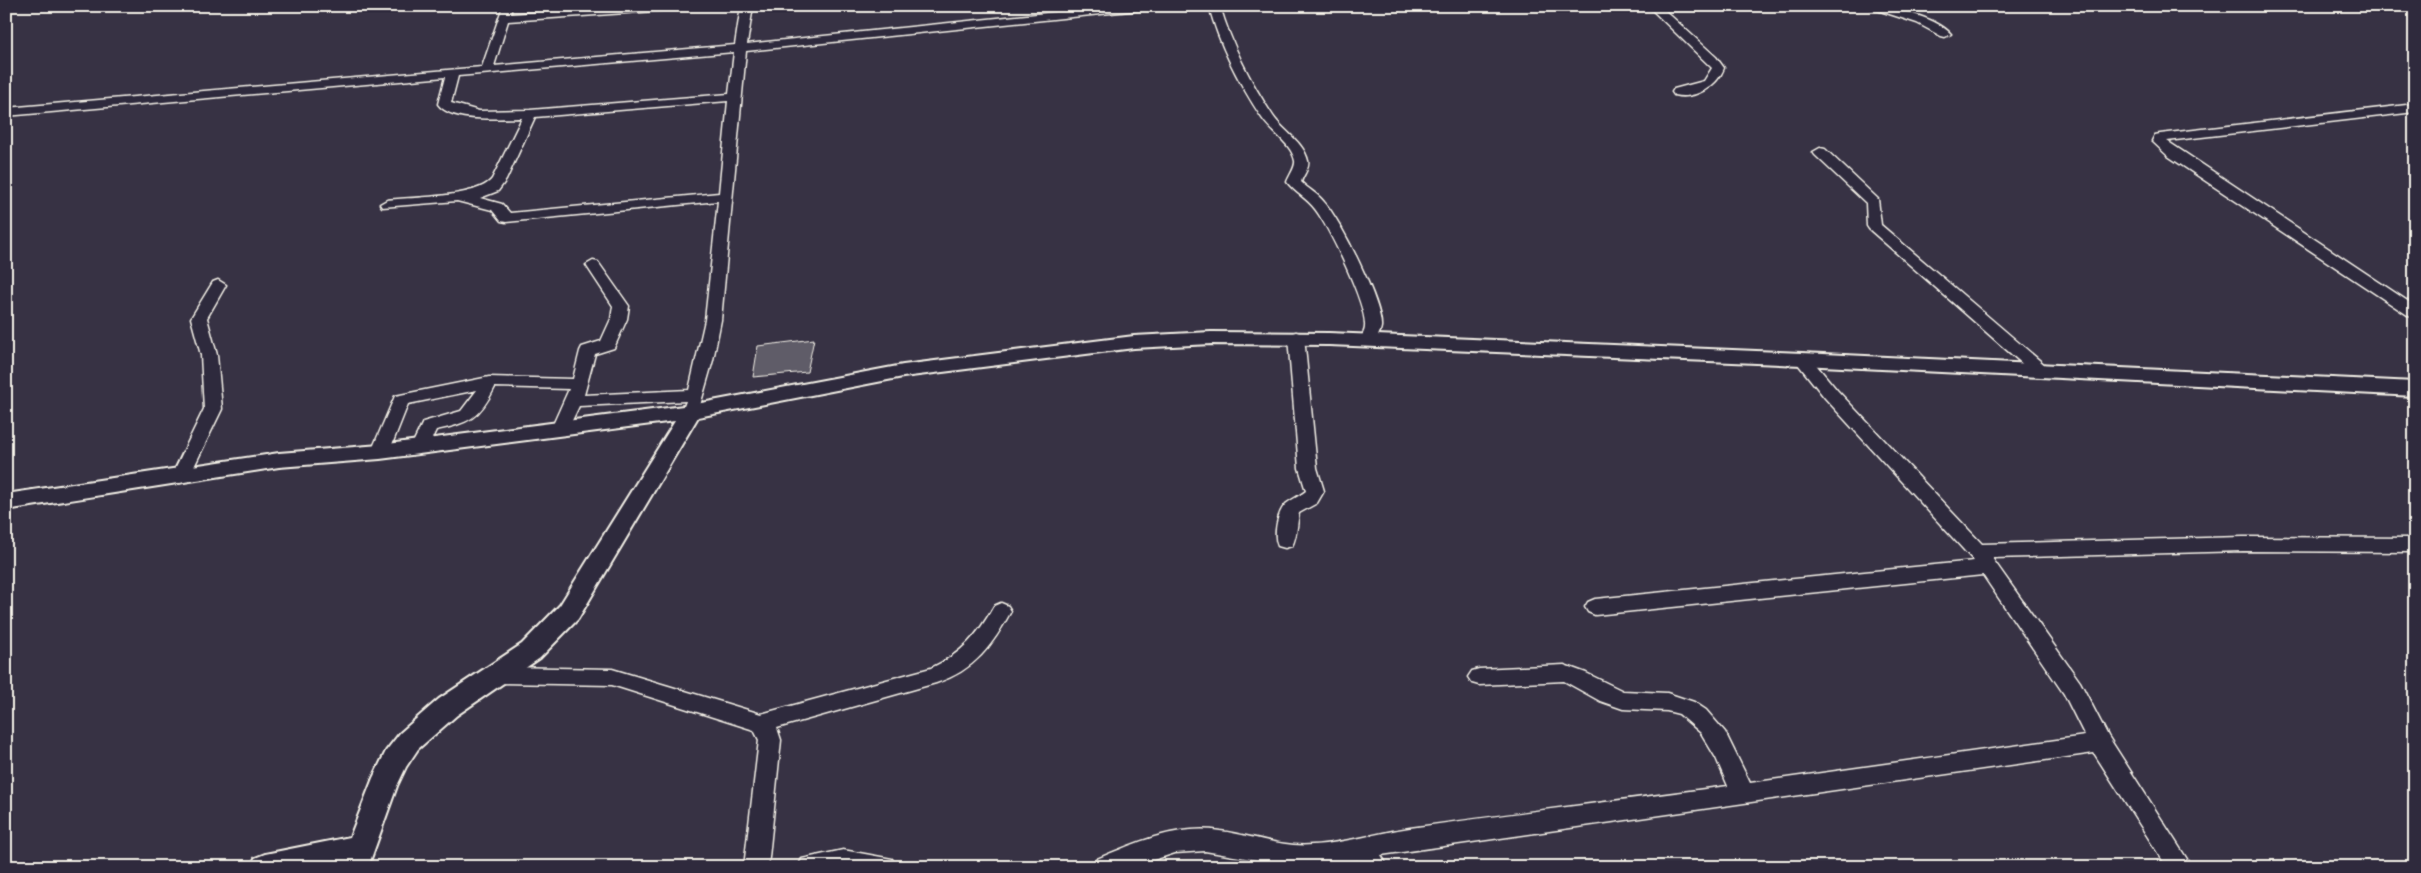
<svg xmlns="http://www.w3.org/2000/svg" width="2421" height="873" font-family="Itim,sans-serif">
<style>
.building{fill:#5f5c67;stroke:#f4f1e8}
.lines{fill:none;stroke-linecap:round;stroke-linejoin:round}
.minor-casing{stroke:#f4f1e8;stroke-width:3}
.tertiary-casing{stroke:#f4f1e8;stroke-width:4}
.minor{fill:#2f2a3d;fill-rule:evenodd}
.tertiary{fill:#2f2a3d;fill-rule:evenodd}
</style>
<rect width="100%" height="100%" fill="#373244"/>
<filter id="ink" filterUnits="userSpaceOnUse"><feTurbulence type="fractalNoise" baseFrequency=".02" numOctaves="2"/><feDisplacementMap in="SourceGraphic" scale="10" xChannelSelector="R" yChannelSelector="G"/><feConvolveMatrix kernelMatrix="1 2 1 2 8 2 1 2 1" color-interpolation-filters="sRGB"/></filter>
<g filter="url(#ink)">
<path class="building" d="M814,339L807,372L753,377L758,346Z"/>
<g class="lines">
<defs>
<path id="minor" d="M503,6H511V14L630,6H690L685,9L508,21L494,66L735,45L741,6H753L747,44L1114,6H1154L1149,9L746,51L721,320L713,360L697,416H685L682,412L686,401L579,406L567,431H555L552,427L569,389L495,387C479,419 469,423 436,430L427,449L421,451L415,449L412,445L423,422L461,411L477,390L408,404L389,452L386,456L380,458L374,456L371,452L395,396L489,377L573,379L580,351L582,347L601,341L611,319L613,306L586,265L593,261L598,262L629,306L627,319L614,348L595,354L584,395L689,390L705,320L718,201L506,222L501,221L492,210L457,201L382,207L380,204L387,200C411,197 478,198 492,179L522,118C500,118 452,123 438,104L445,77L6,116V108L482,67ZM734,52L729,94L530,110L479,111L451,103L458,76ZM728,101L719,193L510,213L502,204L480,198L498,191L506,180L535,117Z
M1209,6H1220C1231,44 1251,83 1273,116C1283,131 1304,142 1308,161C1310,168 1303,175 1301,182C1308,189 1318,194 1324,202C1340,219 1383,305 1381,327C1380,333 1376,340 1373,344H1361L1359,341C1361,337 1365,332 1365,327C1367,305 1329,227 1315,209C1307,198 1295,193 1287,182C1289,176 1296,167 1295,161C1292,144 1271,132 1262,118C1240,85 1219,45 1209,6Z
M1648,6H1660L1716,57L1724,68C1717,87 1694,100 1674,95L1672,92L1674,89L1704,81L1712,68Z
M1865,6C1888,6 1935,16 1951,34L1945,37L1941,36L1917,23Z
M1988,6H2008L2003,9L1988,10Z
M2415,104V112L2167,141L2415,306V318L2409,316L2168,156L2152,141L2155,135L2160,134Z
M1820,148L1825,149L1878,199L1881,225L2046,366L2048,370L2046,374H2034L1869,229L1867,226L1866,203L1815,155L1813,152Z
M218,280L226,285L207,318L217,355L222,409L189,477L186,481L180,483L174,481L171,477L204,409L201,355L191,318L213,282Z
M1296,332L1302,334L1304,337L1317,468L1324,491L1317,503L1299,513C1297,524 1297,537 1292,546L1285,548L1278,546C1273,536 1277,512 1286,504C1292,499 1300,496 1306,491L1299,468L1288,337L1290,334Z
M1802,354L1808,355L1837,390L1982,544L2243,537L2415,538V552L2243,551L1992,558L2080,682L2108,736L2192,867H2167L2094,753L1381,855L1388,867H1362L1358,860L1314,867H1296L1205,851L1175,853L1132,867H1093L1097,859C1135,843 1178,824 1220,831C1252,835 1281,848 1313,845C1346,843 1377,833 1410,828C1516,813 1622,800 1728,786L1716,758L1701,733L1679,714L1667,711L1623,709L1600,701L1564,681L1479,685L1472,683L1468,677L1472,671L1479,669L1564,665L1586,673L1623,691L1667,693L1694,702L1706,710L1725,732L1750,783L2085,736L2064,694L1983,575L1595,615L1588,612L1585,607L1588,602L1595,599L1974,561L1825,398L1794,359L1796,355Z
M1001,603L1008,606L1011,611C993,645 974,671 936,683L777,728L781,740L768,867H744L759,740L754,730L612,685L497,683L490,681L486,675L490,669L497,667L612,669L761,714L931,668C962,654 978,635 994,606Z
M843,850L892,859L896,867H798L802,859Z"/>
<path id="tertiary" d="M1211,332L1329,333L1802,353L2415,382V396L1802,365L1329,345L1211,344L1134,348L903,377L698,417L578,619L540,658L457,715L418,749L406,767L397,786L368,867H339V865L330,867H251L255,858L265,854L350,837L373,778L386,751L400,733L439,699L522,644L560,605L675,421L380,459L279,467L6,510V494L279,453L380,445L691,405L903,365L1134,336Z"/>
</defs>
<use href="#minor" class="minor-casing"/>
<use href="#tertiary" class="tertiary-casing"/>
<use href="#minor" class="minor"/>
<use href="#tertiary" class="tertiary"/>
</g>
</g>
<rect width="2421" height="873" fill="none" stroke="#2f2a3d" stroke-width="25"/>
<rect x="12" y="12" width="2396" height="848" fill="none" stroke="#f4f1e8" stroke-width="2" filter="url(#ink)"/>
</svg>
